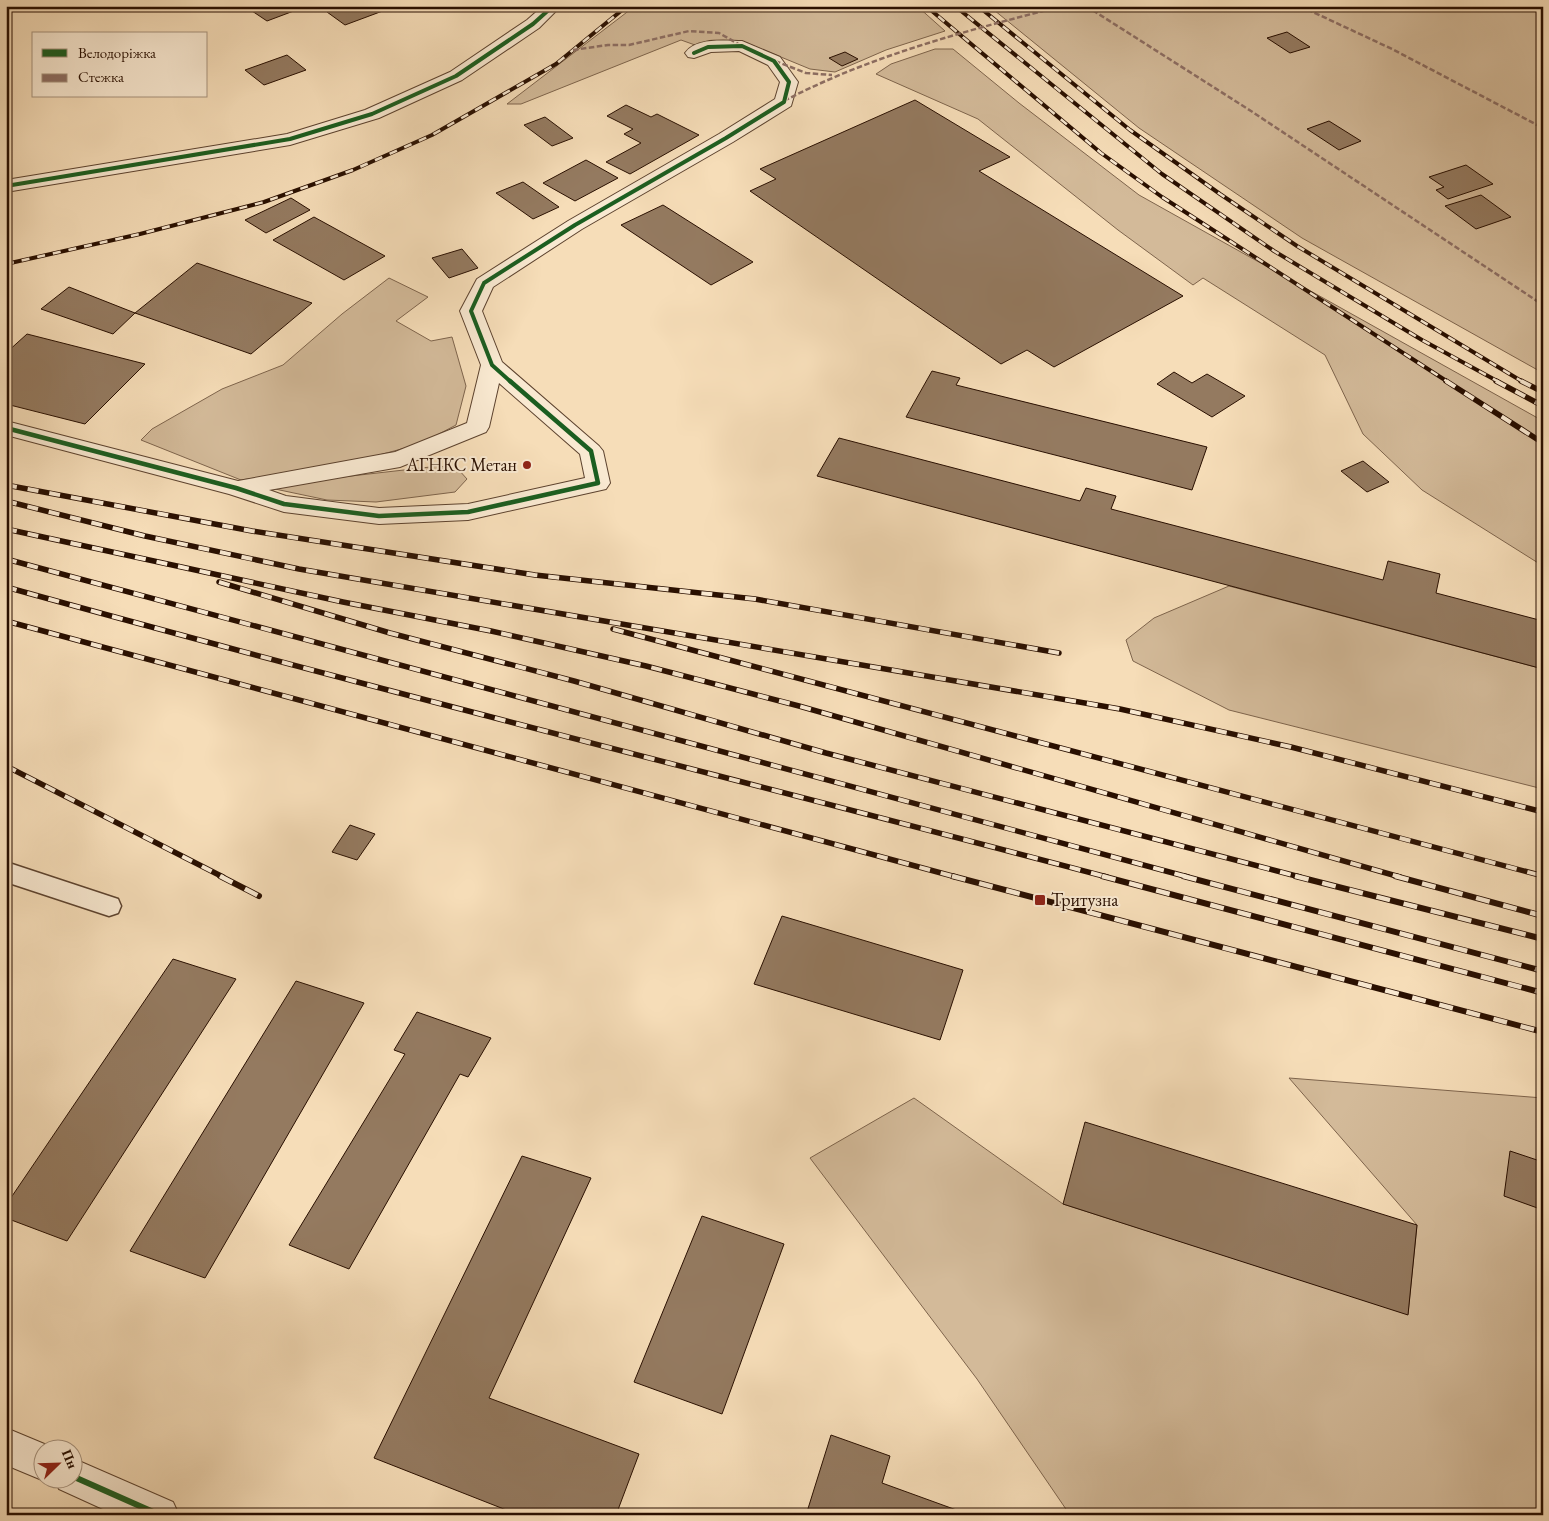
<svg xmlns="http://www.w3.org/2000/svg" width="1549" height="1521" font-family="'EB Garamond',serif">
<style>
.green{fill:#d3ba99;stroke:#7e644c}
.building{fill:#947a60;stroke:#290f00}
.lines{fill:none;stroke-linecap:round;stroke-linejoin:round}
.service-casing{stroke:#5c422e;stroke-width:3}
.minor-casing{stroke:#5c422e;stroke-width:2}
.service{fill:#f9e9d1;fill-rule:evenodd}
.minor{fill:#f9e9d1;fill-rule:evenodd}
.rail-far2-casing{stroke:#290f00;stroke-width:4}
.rail-far1-casing{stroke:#290f00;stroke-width:5.5}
.rail-casing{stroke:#290f00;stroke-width:6}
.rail-far2{stroke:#f9e9d1;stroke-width:2.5;stroke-dasharray:8;stroke-linecap:butt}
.rail-far1{stroke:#f9e9d1;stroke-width:4;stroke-dasharray:11;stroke-linecap:butt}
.rail{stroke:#f9e9d1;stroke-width:4.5;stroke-dasharray:14;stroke-linecap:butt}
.quiet{stroke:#8d6e63;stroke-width:2.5;stroke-dasharray:5.5 2.5;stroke-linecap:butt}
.cycleway-far2-casing{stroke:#f9e9d1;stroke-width:6}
.cycleway-far1-casing{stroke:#f9e9d1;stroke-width:8}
.cycleway-casing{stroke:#f9e9d1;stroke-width:9}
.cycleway-far2{stroke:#1b5e20;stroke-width:4}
.cycleway-far1{stroke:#1b5e20;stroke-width:4.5}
.cycleway{stroke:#1b5e20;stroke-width:6}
.poi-dot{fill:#8f2418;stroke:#f9e9d1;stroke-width:2}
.labels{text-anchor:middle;stroke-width:4;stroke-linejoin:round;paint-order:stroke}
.poi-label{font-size:18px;fill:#290f00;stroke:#f9e9d1;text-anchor:end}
</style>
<rect width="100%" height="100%" fill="#f6ddb8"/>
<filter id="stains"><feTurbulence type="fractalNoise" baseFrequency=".004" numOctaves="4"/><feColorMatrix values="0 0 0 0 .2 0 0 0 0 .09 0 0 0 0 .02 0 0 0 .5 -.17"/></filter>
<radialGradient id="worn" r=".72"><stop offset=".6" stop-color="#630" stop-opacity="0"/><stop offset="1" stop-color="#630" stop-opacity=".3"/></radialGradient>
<path class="green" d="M635,6H917L945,31L886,50L835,72L810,69L742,41L695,45L681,40L521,104H507Z
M989,6H1543V373L1302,238L1139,128Z
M935,49H953L1019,103L1139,195L1543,421V566L1422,490L1363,434L1325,355L1203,278L1193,285L1118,230L978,119L876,74L891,64Z
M389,278L428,297L396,321L431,341L452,337L466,386L456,425L420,444L338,466L241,480L141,440L152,429L222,389L283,365L342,314Z
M439,466L458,469L467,479L455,492L376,502L327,500L275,489L316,480Z
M1229,586L1543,669V789L1229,710L1133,661L1126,640L1154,618Z
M1289,1078L1543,1098V1515H1070L977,1379L810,1158L914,1098L1063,1204L1408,1314L1417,1225Z"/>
<path class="building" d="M265,6H307L267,21L252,11Z
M344,6H384L388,9L345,25L327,12Z
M1287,32L1310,47L1290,53L1267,38Z
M845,52L858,59L842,66L829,58Z
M287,55L306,70L264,85L245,70Z
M915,100L1010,157L979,171L1183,296L1054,367L1027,350L1001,364L750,191L776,179L760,169Z
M626,105L651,117L657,114L699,135L630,174L606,162L641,143L624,134L633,129L607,116Z
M545,117L573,138L552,146L524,125Z
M1329,121L1361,141L1339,150L1307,129Z
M586,160L618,178L575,201L543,183Z
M1466,165L1493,184L1448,199L1436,190L1444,187L1429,177Z
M523,182L559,207L533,219L496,193Z
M1481,195L1511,217L1476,229L1445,206Z
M291,198L310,210L266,233L245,220Z
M663,205L753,262L711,285L621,225Z
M314,217L385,256L344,280L273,240Z
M462,249L478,268L449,278L432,258Z
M197,263L312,303L251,354L135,313Z
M69,287L135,313L113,334L41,309Z
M27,334L145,364L85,424L6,404V353Z
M932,371L960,378L956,385L1207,447L1192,490L906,417Z
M1174,372L1192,383L1207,374L1245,396L1212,417L1157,384Z
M839,438L1080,501L1086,488L1116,496L1111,509L1383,580L1388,561L1440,574L1436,593L1543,621V669L817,476Z
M1363,461L1389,482L1367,492L1341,471Z
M350,825L375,834L357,860L332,852Z
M782,916L963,970L940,1040L754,984Z
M173,959L236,979L67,1241L6,1218V1205Z
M296,981L364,1003L205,1278L130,1251Z
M417,1012L491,1038L468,1077L460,1074L349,1269L289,1245L405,1054L394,1050Z
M1085,1122L1417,1225L1408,1315L1063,1204Z
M1510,1151L1543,1162V1210L1504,1196Z
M522,1156L591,1178L489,1398L639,1454L616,1515H519L374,1458Z
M702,1216L784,1244L722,1414L634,1382Z
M831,1435L890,1456L882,1483L962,1512V1515H806Z"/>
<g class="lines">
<defs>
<path id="service" d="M6,862L118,899L121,906L118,913L109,916L6,882Z"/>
<path id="minor" d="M543,6H561L539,28L462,80L379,118L290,145L6,192V180L287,134L365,110L450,72L527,20Z
M742,41L780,57L798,82L791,106L733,142L582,229L493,287L482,311L502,362L599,446L603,451L610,483L606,489L468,520L379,524L284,512L229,494L6,435V421L238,481L395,452L467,423L481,365L460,311L477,279L568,221L719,134L775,99L780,82L768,65L739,51L711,52L694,58L688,57L685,53C696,37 725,41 742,41ZM499,383L580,454L585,478L468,504L379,508L286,496L269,490L400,467L486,432L489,427Z
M6,1428L54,1448H42V1478H47L42,1480L6,1465Z
M72,1458L173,1502L179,1515H116L59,1489L54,1478H72Z"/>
</defs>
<use href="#service" class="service-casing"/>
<use href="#minor" class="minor-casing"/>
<use href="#service" class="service"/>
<use href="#minor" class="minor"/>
<defs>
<path id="rail-far2" d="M926,6L1101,153L1162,197L1448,382
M955,6L1162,174L1274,251L1422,340L1499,382
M978,6L1130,130L1220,194L1297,246L1523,382
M6,264L140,234L264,202L353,170L432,135L556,64L627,6"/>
<path id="rail-far1" d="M1446,381L1543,443
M1496,381L1543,406
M1521,381L1543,392
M6,485L252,531L535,575L755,599L1059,653
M6,501L145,536L299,569L1120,709L1291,747L1543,812
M6,529L343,602L491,631L646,666L799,706L1400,877
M6,559L1188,877
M219,582L390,633L574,681L826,753L1300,877
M6,587C372,689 740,780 1107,877
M6,621L956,877
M613,629L1543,876
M6,766L223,877"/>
<path id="rail" d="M220,876L259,896
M952,876L1543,1032
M1102,876L1543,993
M1183,876L1543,971
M1295,876L1543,939
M1395,876L1543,916"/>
</defs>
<use href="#rail-far2" class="rail-far2-casing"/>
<use href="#rail-far1" class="rail-far1-casing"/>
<use href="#rail" class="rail-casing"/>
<use href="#rail-far2" class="rail-far2"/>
<use href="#rail-far1" class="rail-far1"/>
<use href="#rail" class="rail"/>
<path class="quiet" d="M1086,6L1251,111L1543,305
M1300,6L1392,49L1543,128
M573,50L608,45H629L689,31L719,33L740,45
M775,61L806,73L832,75
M784,101C872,55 966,31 1062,6"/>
<defs>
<path id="cycleway-far2" d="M6,186L290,139L372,114L456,76L533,24L553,6
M511,382L492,365L471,311L484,283L575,225L726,138L784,102L789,82L774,61L742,46L708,47L694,53"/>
<path id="cycleway-far1" d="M6,428L236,488L284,504L379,516L468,512L598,483L591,451L510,381"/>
<path id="cycleway" d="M72,1476L160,1515"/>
</defs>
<use href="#cycleway-far2" class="cycleway-far2-casing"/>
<use href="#cycleway-far1" class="cycleway-far1-casing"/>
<use href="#cycleway" class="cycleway-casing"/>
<use href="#cycleway-far2" class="cycleway-far2"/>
<use href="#cycleway-far1" class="cycleway-far1"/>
<use href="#cycleway" class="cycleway"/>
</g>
<g class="poi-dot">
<circle cx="527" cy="465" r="5"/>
<rect x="1034" y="894" width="12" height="12" rx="2.5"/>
</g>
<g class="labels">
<g class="poi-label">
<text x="517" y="471">АГНКС Метан</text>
<text x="1051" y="906" text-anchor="start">Тритузна</text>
</g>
</g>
<rect width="1549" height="1521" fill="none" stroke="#f6ddb8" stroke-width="25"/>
<rect x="8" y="8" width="1534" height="1506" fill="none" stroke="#290f00" stroke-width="2.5"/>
<rect x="12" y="12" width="1524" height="1496" fill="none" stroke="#290f00"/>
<rect x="32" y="32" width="175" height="65" fill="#f9e9d1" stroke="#a6927d"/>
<rect x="42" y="49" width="25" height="8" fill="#1b5e20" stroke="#a6927d"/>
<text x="78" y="58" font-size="15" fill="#290f00">Велодоріжка</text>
<rect x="42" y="74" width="25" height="8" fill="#8d6e63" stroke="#a6927d"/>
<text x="78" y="82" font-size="15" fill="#290f00">Стежка</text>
<g transform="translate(58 1464) rotate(67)"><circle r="24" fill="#f9e9d1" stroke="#a6927d"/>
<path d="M0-4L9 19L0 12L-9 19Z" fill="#8f2418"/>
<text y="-8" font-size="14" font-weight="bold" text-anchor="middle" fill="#290f00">Пн</text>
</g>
<rect width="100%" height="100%" filter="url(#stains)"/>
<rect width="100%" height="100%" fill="url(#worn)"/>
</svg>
